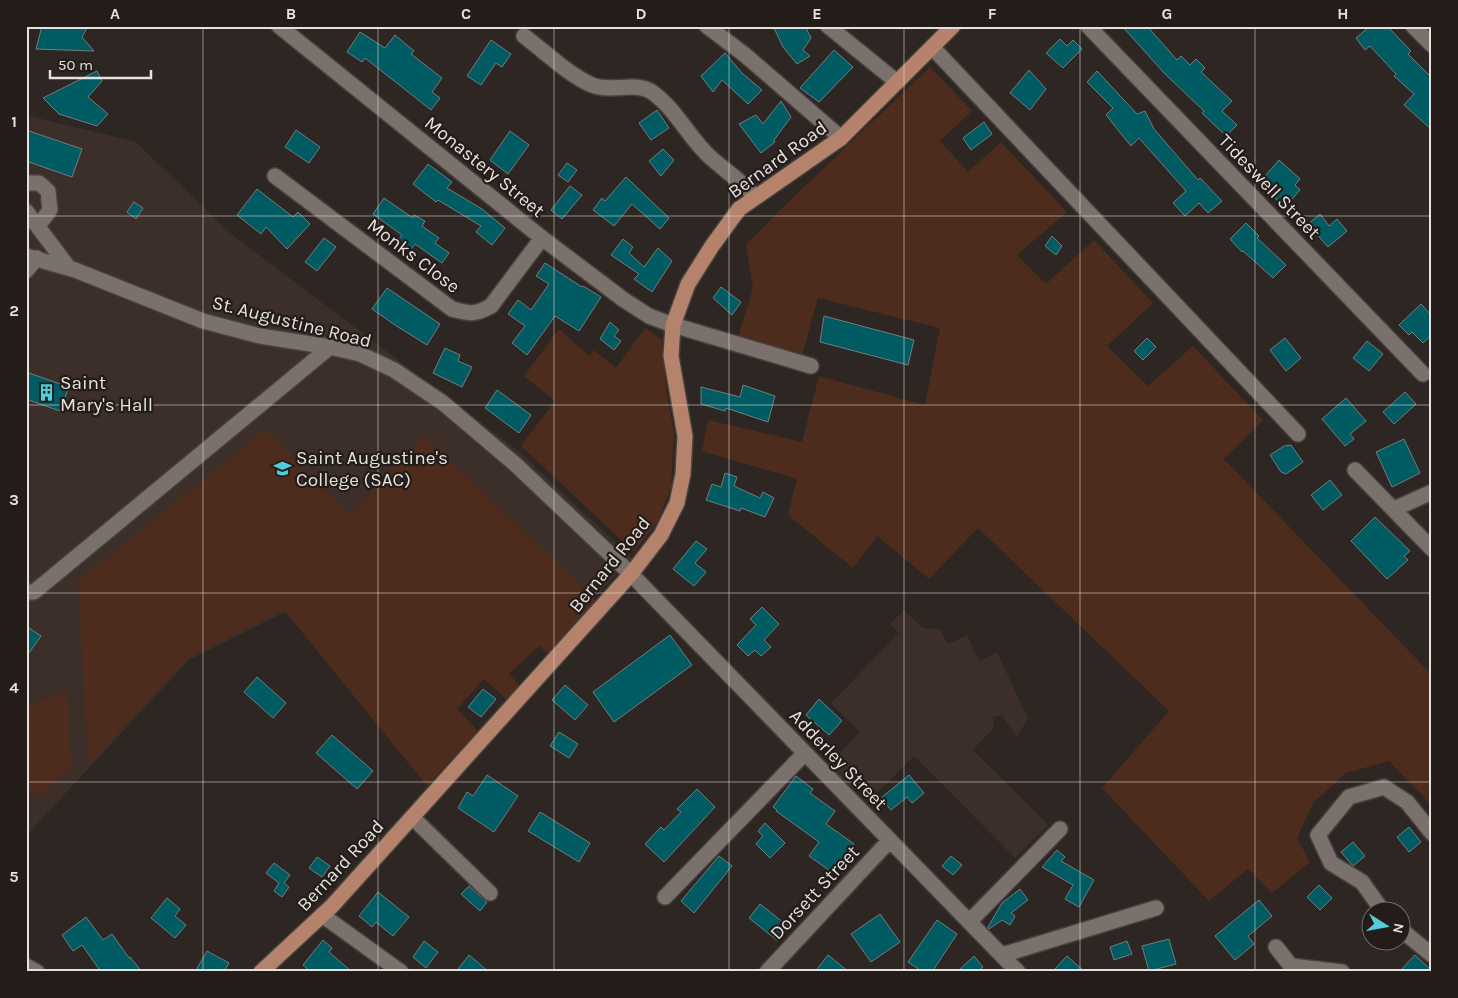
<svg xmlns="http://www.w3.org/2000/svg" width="1458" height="998" font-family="Karla,sans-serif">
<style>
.built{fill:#3c2e28}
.green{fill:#4e2c1d}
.building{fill:#005b62;stroke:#727d7e}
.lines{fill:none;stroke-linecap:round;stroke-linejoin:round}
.minor-casing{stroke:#47413e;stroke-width:18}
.major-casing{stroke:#47413e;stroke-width:18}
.minor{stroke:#7a716d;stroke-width:15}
.major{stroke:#b5826c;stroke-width:15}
.grid{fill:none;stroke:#e6e1de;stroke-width:1;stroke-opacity:0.55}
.labels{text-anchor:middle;stroke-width:4.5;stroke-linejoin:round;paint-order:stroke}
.street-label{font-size:19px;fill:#e6e1de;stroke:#231c19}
.poi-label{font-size:19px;fill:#e6e1de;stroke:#231c19;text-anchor:start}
.neatline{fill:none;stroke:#e6e1de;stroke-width:2}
.grid-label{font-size:16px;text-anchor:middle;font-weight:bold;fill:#e6e1de}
</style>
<rect width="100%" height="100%" fill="#2d2622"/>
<path class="built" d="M26,115L136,142L230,233L520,452L632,558L564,630L403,484L285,612L189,660L26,836Z
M904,610L923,628L940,629L948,644L967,635L979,661L997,652L1028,718L1017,737L1002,716L993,717L994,728L973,750L1048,825L1015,858L914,756L878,792L856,779L848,788L826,767L860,732L831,703L899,633L890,624Z"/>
<path class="green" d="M930,67L972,111L940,141L968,172L1001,142L1067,212L1017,255L1046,284L1094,240L1153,303L1107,346L1148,386L1193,346L1263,420L1224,459L1432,675V806L1389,761L1346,773L1313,803L1297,838L1310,862L1272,893L1248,869L1209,901L1102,788L1169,711L978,528L929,579L877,536L853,568L788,515L797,479L702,451L708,420L802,442L819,376L925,405L940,328L818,298L802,356L738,337L753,288L746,245L782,208Z
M645,328L662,340L666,389L674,433L671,487L658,521L634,552L521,446L555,401L524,376L559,329L589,356L594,350L616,368Z
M266,429L349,516L424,435L597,602L548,654L539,646L509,674L520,686L507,700L484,679L457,709L478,731L427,786L284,610L189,657L88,765L78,581Z
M68,690L71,768L40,796L26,790V707Z"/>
<path class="building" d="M42,26H88L82,37L94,51L36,49Z
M773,26H805L811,38L803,50L810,56L797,64L783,47Z
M1122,26H1147L1177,60L1181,56L1190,65L1196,59L1205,68L1201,72L1232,101L1222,111L1237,125L1226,136L1202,113L1204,111L1165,74Z
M1370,26H1387L1411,51L1408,54L1432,78V130L1404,105L1414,94L1394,76L1396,74L1370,46L1365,50L1356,38Z
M360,32L385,48L395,35L414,51L411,54L442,78L432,92L440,98L431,110L365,58L362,62L347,52Z
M1060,39L1067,46L1073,40L1082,49L1063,68L1046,53Z
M491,40L511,54L502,67L496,63L481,85L467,76Z
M834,50L853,67L819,102L800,88Z
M725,53L742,73L762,90L748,104L722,80L713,92L701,76Z
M1029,70L1046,89L1030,110L1010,93Z
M97,71L102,81L88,97L108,114L97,126L59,114L43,98Z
M1097,71L1137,114L1145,111L1154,129L1198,180L1200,178L1222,201L1208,213L1199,203L1185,216L1173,203L1186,191L1139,138L1131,146L1106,115L1113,108L1087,82Z
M781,101L791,117L774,140L775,142L761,153L739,124L756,115L763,124Z
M657,110L669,128L651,140L639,123Z
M984,122L992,134L971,150L963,138Z
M26,130L82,149L72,177L26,161Z
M296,130L320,147L309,163L285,147Z
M510,131L529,145L508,174L490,160Z
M663,149L674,160L661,176L649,161Z
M1279,160L1300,179L1295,185L1300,190L1285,207L1259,183Z
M567,163L577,170L568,182L558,175Z
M428,164L452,182L447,188L482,209L505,228L492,245L476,232L481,226L438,200L436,202L413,184Z
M626,177L669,218L660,229L632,204L614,226L593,210L602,198L605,201Z
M570,186L582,195L562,219L551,210Z
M257,189L293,217L298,212L310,224L287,249L266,227L261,234L237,215Z
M384,198L413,218L414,215L425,221L422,226L439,238L435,243L449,253L442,263L415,244L410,251L397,242L402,235L373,214Z
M134,202L143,208L136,219L127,212Z
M1320,214L1329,226L1337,219L1347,231L1328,247L1308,224Z
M1246,223L1259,236L1257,238L1286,265L1273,278L1243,251L1242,252L1230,239Z
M1052,236L1062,246L1056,255L1045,246Z
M324,238L336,247L317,271L305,262Z
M623,239L633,247L629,253L644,267L658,248L672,261L652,292L634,279L639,274L611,255Z
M545,263L582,287L583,286L601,297L579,331L555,316L527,355L512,343L525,326L508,314L518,300L531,310L549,284L536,276Z
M721,287L741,302L732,315L713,298Z
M387,288L440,324L427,345L398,327L372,309Z
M1421,304L1432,316V335L1423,343L1412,332L1409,335L1399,325Z
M824,316L914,340L908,365L820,342Z
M610,322L619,330L614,336L621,341L614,350L600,339Z
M1147,338L1156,347L1143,360L1134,351Z
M1285,338L1301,358L1286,371L1270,350Z
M1367,341L1383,354L1369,371L1353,358Z
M445,348L460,355L458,361L472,367L462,387L433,373Z
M26,372L69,387L60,411L26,399Z
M743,385L775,396L768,422L726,408L725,411L701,404V387L740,397Z
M497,390L531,415L519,433L485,408Z
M1405,392L1416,404L1394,424L1383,412Z
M1346,398L1366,421L1350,434L1354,439L1345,446L1322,419Z
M1404,439L1420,473L1392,487L1376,452Z
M1291,445L1303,462L1286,474L1281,472L1270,455L1284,446Z
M725,473L737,477L734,486L760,498L763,492L774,498L765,517L741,508L740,511L706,500L712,484L721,487Z
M1330,480L1342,495L1323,510L1311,495Z
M1375,517L1410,551L1404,556L1408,560L1387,579L1351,541Z
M696,541L707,549L695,563L706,572L694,586L673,569Z
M762,607L779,624L764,640L771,647L761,656L755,650L748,656L737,645L756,625L750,619Z
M26,626L41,636L26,657Z
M670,635L692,665L614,722L593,692Z
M257,677L286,703L273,718L244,692Z
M565,685L588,705L575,720L552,700Z
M483,689L496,699L481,717L468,707Z
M819,699L842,721L829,735L806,715Z
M559,732L578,744L569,758L550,746Z
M332,735L373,771L357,789L316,753Z
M487,775L518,796L494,832L458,808L467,792L473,796Z
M909,775L924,793L912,803L907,797L891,810L881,798Z
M796,776L813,789L810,793L835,811L826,824L854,844L833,873L809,856L819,842L776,811L777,810L773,807Z
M697,789L715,807L664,862L645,844L661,827L664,830L681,812L677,809Z
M540,812L590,843L579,862L528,831Z
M765,823L785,843L770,858L756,844L763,836L758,831Z
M1409,827L1421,842L1409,852L1397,837Z
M1353,842L1365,856L1353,866L1341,852Z
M1057,850L1065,857L1061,861L1094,880L1079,907L1065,899L1073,885L1042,867Z
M719,856L732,866L694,913L681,901Z
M951,856L962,865L953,875L942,866Z
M317,857L330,866L322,877L309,868Z
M274,863L290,875L284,883L289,887L282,897L274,891L279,883L266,873Z
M1319,885L1332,898L1320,910L1307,897Z
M469,886L487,902L480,911L461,894Z
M1020,889L1028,900L1011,913L1015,916L1010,925L1002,920L989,929L988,927L1002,903Z
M378,892L409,917L393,936L376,922L372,927L359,916Z
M167,898L180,909L175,916L186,925L175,938L151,918Z
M1259,900L1272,916L1248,936L1254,944L1235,960L1215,936Z
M760,904L789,927L778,941L749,918Z
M880,914L900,942L871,962L851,934Z
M86,917L103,940L112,934L129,958L130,957L142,972H101L82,945L73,951L62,935Z
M937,920L957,934L932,972H923L908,962Z
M1169,939L1176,964L1149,971L1142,946Z
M323,940L332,948L329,952L352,972H311L303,965Z
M424,941L438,952L426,968L413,957Z
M1127,941L1132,954L1114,960L1110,947Z
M207,951L229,963L224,972H195Z
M469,955L489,972H456Z
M828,955L849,972H815Z
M1415,955L1432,971V972H1399Z
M974,956L983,967L977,972H957Z
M1067,956L1085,972H1052Z"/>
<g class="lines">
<defs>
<path id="minor" d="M279,26L542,238L624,300L649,316L673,325L811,366
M707,26L745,55L841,138
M828,26L897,82
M1088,26L1423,374
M1413,26L1432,45
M524,36C544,51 570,76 592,85C611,93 635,81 652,92C676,109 689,138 710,157C726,171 742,182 756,197
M932,47L1298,434
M275,176L452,309C470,314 475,315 491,306L542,238
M26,183H39L48,191L50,210L38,226
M26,211L69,268
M26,256L75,270L203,321L260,336L330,347L360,354L394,370L443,403L515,464L631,574L1018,972
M26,271L37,258
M1355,470L1432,549
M1394,509L1432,492
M26,592H34L330,347
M412,817L490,893
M665,897L805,753
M1382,910L1362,882L1331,863L1318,835L1349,797L1384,787L1407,802L1432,833
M322,915L401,972
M969,922L1060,829
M1400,929L1432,955
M1276,947L1291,966L1342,972
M1002,955L1156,908
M26,966L37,972
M767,972L890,840"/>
<path id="major" d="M261,972L332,906L631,574L661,535L677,503L683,474L685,436L671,356L673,325L688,284L712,246L739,209L841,138L953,26"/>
</defs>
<use href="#minor" class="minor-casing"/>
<use href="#major" class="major-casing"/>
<use href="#minor" class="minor"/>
<use href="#major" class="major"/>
</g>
<path class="grid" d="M203,26V972M378,26V972M554,26V972M729,26V972M904,26V972M1080,26V972M1255,26V972M26,216H1432M26,405H1432M26,593H1432M26,782H1432"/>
<defs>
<symbol id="building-bare" viewBox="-9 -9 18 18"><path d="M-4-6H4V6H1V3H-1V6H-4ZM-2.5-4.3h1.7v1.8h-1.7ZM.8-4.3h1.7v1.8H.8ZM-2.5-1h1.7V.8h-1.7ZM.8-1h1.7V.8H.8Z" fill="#52ccd6" stroke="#231c19" stroke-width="2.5" paint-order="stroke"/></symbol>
<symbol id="school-bare" viewBox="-9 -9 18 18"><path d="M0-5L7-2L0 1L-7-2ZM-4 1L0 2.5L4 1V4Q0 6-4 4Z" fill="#52ccd6" stroke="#231c19" stroke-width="2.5" paint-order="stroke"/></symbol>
</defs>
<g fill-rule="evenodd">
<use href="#building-bare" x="34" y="380" width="25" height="25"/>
<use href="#school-bare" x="270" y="456" width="25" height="25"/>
</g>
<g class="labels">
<g class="street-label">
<text transform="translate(777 159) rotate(-36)" y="7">Bernard Road</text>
<text transform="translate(485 166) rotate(39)" y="7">Monastery Street</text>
<text transform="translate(1270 186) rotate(46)" y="7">Tideswell Street</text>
<text transform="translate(414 255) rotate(37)" y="7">Monks Close</text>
<text transform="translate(292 321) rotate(14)" y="7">St. Augustine Road</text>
<text transform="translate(609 564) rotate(-51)" y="7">Bernard Road</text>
<text transform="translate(839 759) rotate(46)" y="7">Adderley Street</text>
<text transform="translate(340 865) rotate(-47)" y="7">Bernard Road</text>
<text transform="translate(814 892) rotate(-47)" y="7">Dorsett Street</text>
</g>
<g class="poi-label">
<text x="60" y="389">Saint<tspan x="60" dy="22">Mary's Hall</tspan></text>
<text x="296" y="464">Saint Augustine's<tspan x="296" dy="22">College (SAC)</tspan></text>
</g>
</g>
<rect width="1458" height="998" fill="none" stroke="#231c19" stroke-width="55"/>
<g transform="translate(1386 926) rotate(101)"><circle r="24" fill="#231c19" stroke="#716b68"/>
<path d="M0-4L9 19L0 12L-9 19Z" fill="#52ccd6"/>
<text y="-8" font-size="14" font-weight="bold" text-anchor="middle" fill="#e6e1de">N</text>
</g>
<path d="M50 70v8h101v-8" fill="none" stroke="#e6e1de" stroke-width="2.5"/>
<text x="58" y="70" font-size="15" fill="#e6e1de" stroke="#231c19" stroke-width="4" paint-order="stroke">50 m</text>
<rect x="28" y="28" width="1402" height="942" class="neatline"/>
<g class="grid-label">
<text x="115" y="19">A</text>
<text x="291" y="19">B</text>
<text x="466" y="19">C</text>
<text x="641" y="19">D</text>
<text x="817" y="19">E</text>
<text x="992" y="19">F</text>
<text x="1167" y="19">G</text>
<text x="1343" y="19">H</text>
<text x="14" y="127">1</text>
<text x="14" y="316">2</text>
<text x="14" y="505">3</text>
<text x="14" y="693">4</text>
<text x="14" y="882">5</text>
</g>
</svg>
